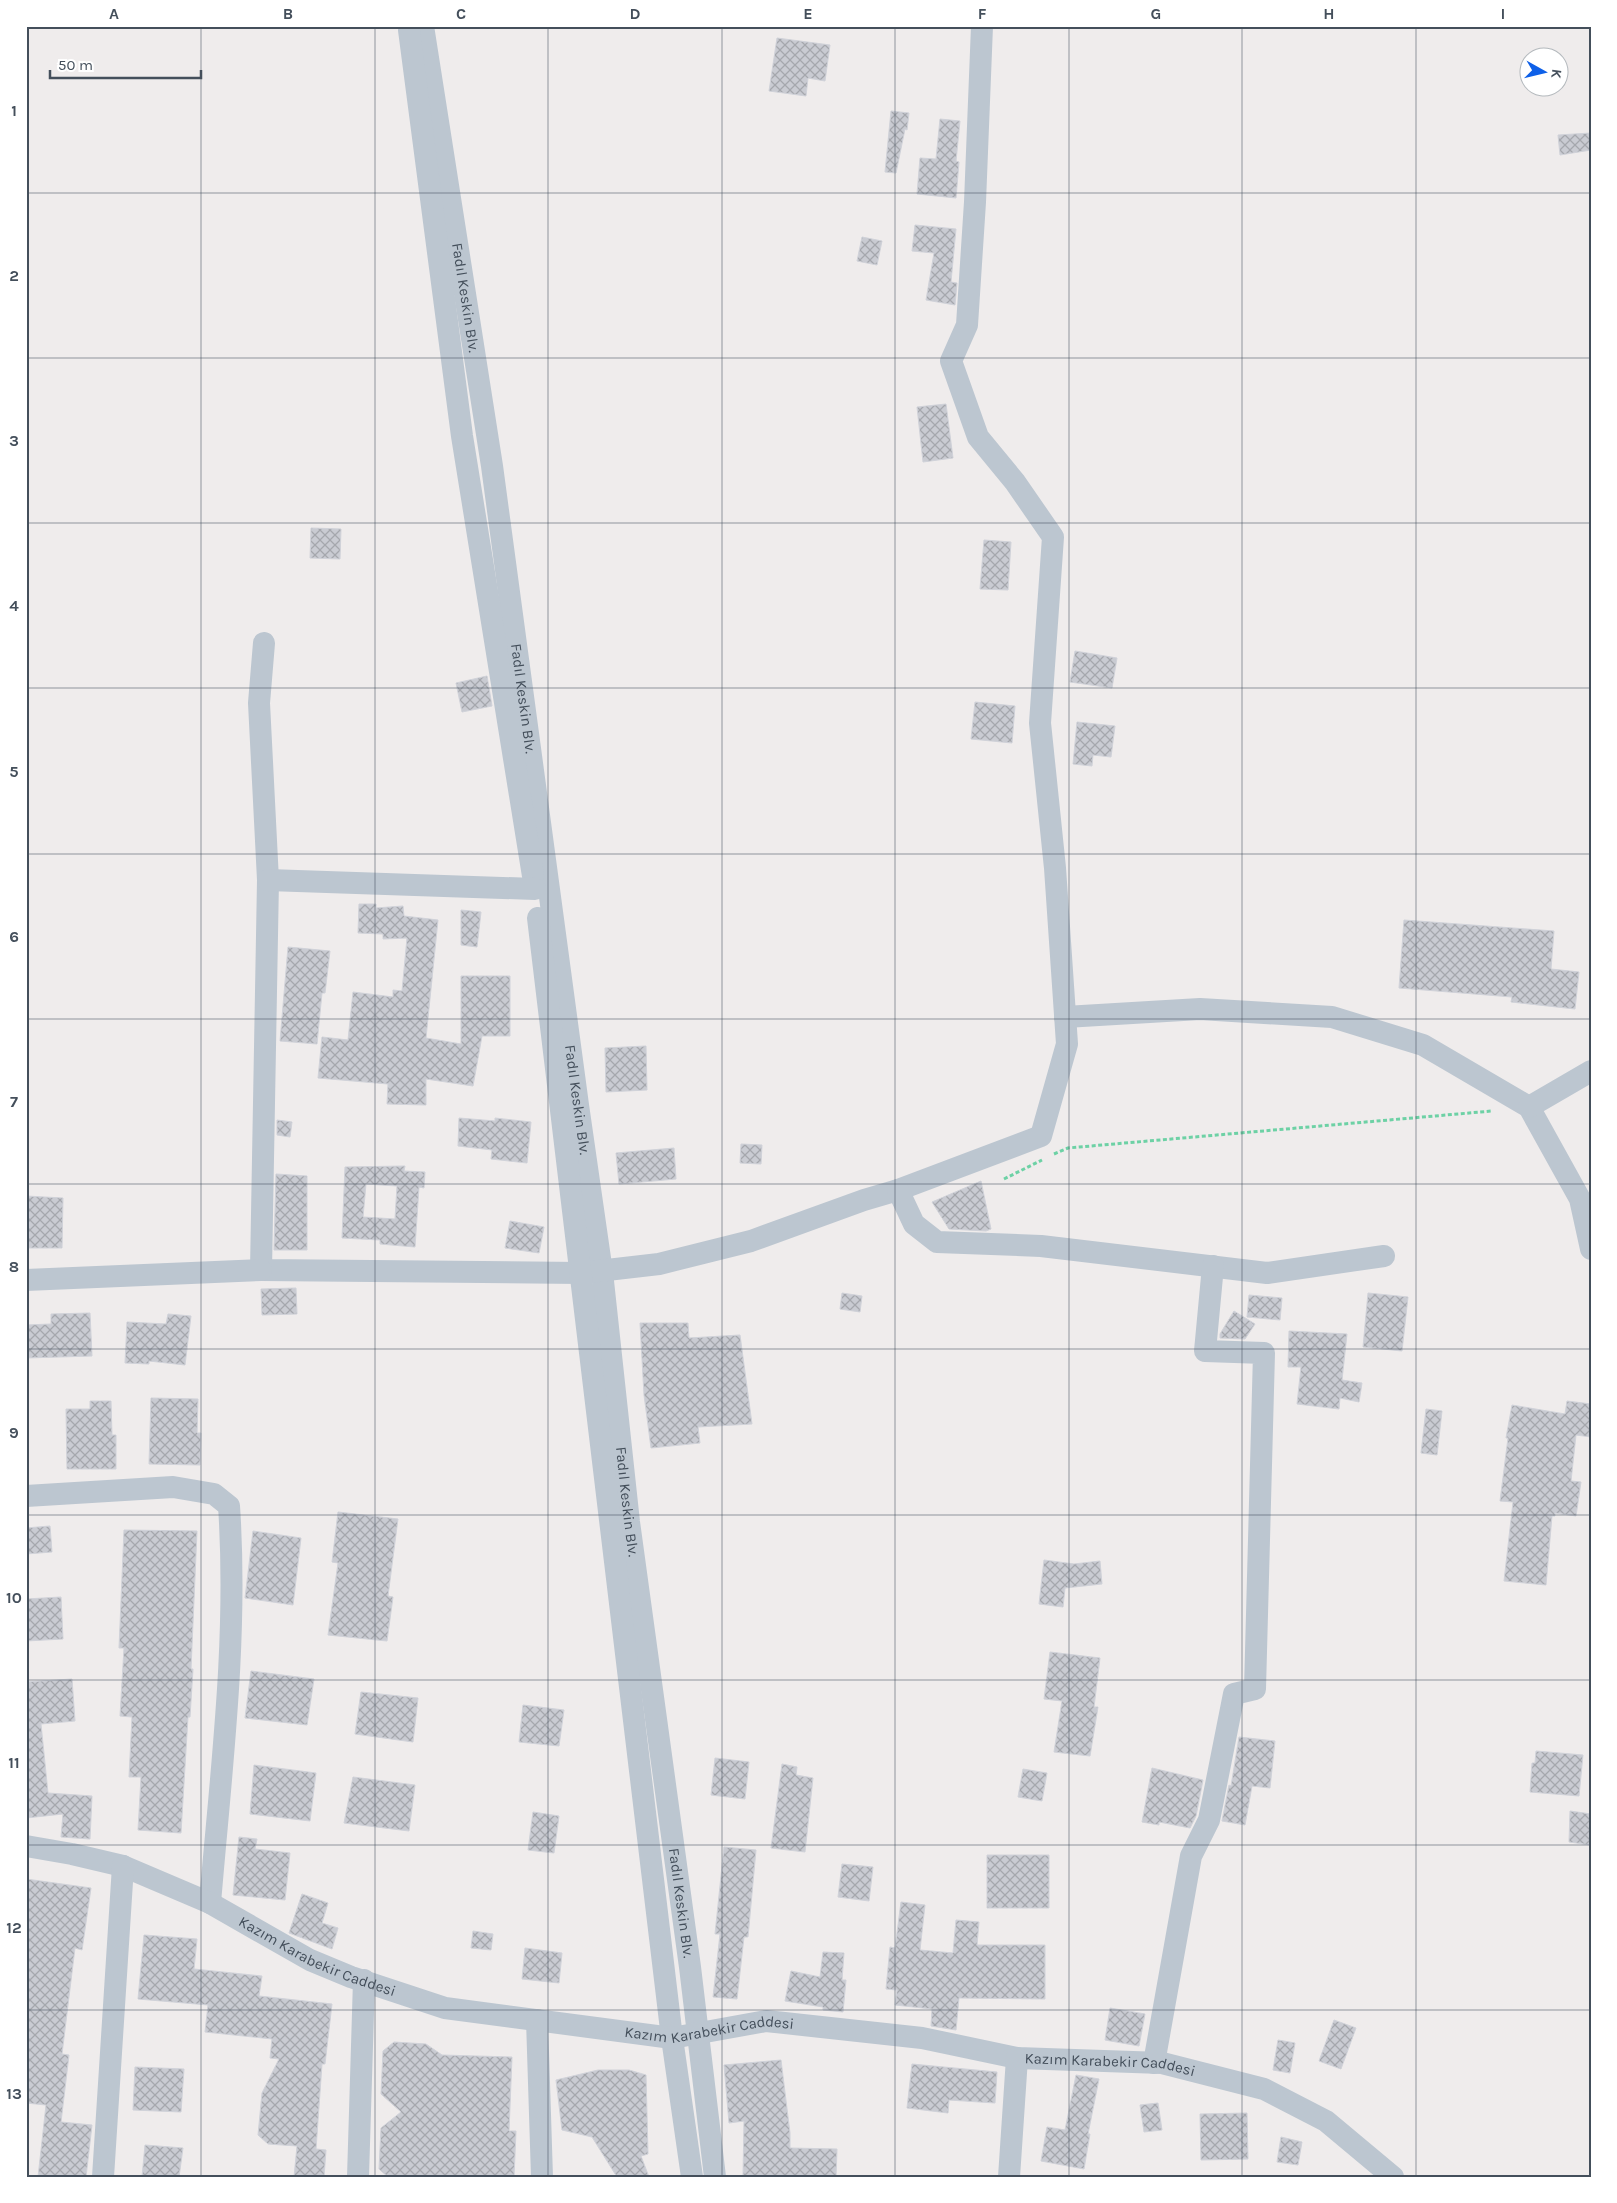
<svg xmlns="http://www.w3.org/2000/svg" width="1617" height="2203" font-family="Karla,sans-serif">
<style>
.building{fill:url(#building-cross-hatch);stroke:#d0d2d9;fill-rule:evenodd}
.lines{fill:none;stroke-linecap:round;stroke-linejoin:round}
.path{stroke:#6dd1a5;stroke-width:3;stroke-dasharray:4 2.5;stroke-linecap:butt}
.minor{stroke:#bcc6d0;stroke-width:22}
.grid{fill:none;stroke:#444f5b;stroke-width:1;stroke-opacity:0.55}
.labels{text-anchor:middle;stroke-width:4;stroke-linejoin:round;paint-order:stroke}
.street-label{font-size:15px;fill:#444f5b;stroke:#fff}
.neatline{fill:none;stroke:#444f5b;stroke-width:2}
.grid-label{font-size:16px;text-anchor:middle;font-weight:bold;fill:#444f5b}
</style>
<defs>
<pattern id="building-cross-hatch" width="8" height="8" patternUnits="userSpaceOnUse" patternTransform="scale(1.25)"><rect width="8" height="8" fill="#c9cbd2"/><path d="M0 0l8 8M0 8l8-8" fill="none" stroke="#a5a7ad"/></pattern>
</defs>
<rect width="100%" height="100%" fill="#efecec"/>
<path class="building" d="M777,38L830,45L825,81L808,78L806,96L769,91Z
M891,111L909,113L907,130L905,129L896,173L885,172Z
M940,119L960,121L956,161L959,162L956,198L917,194L920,158L936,159Z
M1591,133V150L1560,155L1558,135Z
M915,225L956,229L951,282L957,283L955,305L926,300L934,253L912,251Z
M862,237L882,241L877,265L857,261Z
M946,404L953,458L923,462L917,407Z
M311,528L341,529L340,559L310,558Z
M984,540L1011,542L1008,590L980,589Z
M1075,651L1117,658L1112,688L1070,682Z
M487,676L492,706L462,712L456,683Z
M975,702L1015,706L1012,743L971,739Z
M1077,722L1115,726L1111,757L1093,755L1092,766L1073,764Z
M359,904H376V908L403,906L404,916L438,920L426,1038L461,1044V976H510V1036H482L473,1086L426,1079V1105L387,1104L388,1084L318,1078L322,1037L348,1040L353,992L393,997V990L402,991L407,938L383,939V934L358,933Z
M461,910L481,912L477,947L461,945Z
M1404,920L1554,931L1551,969L1579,972L1575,1009L1511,1002L1512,997L1399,988Z
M288,947L330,951L325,993H322L317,1044L280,1041Z
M646,1046L647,1090L606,1092L605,1048Z
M459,1118L495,1121V1118L531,1122L527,1163L491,1159L492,1150L458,1146Z
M277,1120L292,1122L290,1137L277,1135Z
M741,1144L762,1145L761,1164L740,1163Z
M674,1148L676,1179L619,1184L616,1153Z
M405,1166L404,1171L425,1172L424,1188L419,1187L415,1247L380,1244V1240L342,1238L345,1167ZM366,1184L397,1186L395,1219L363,1217Z
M276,1174L307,1176V1250H274Z
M981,1181L991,1229L986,1231L949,1229L932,1202Z
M26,1196L63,1198L62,1248H26Z
M510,1221L544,1227L539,1253L505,1248Z
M296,1288L297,1314L262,1315L261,1289Z
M842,1293L862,1296L860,1312L840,1309Z
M1368,1293L1408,1297L1402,1351L1363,1347Z
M1249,1295L1282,1298L1280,1320L1247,1317Z
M1234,1311L1255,1324L1245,1339L1220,1338V1334Z
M90,1313L92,1356L26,1358V1325L51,1324V1314Z
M168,1314L191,1316L185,1365L149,1361V1364L125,1363L127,1322L166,1324Z
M640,1323H688L689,1338L740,1335L752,1424L698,1427L700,1443L651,1448L644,1395Z
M1289,1331L1347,1334L1342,1380L1362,1383L1359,1402L1340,1398L1339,1409L1297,1404L1301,1367H1288Z
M151,1398L198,1399L197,1433H201L200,1465L149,1464Z
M90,1401H111L112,1435H116V1469H67L66,1409H90Z
M1567,1401L1591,1404V1437L1576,1435L1571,1481L1581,1482L1576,1516L1555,1513V1516H1552L1546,1585L1504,1581L1513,1502L1500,1501L1508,1438H1506L1512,1405L1565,1414Z
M1426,1409L1442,1411L1437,1455L1421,1453Z
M338,1512L398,1519L388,1596L393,1597L387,1641L328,1635L338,1563L332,1562Z
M50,1526L52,1552L26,1554V1528Z
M124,1530L197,1531L191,1669H193L190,1717H188L181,1833L138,1830L141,1777H129L132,1717L120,1716L124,1648H119Z
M253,1531L301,1538L293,1605L245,1598Z
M1044,1560L1074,1564L1100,1561L1102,1584L1065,1588L1063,1607L1039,1604Z
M61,1597L63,1639L26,1641V1599Z
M1050,1652L1100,1658L1094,1707H1098L1090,1756L1054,1752L1062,1701L1044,1699Z
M251,1671L314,1679L307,1725L245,1718Z
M72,1679L75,1721L41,1724L48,1793L92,1796L90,1839L61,1837L63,1814L26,1818V1682Z
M361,1692L418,1698L413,1742L355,1734Z
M523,1705L564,1710L559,1746L519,1742Z
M1239,1737L1275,1741L1270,1788L1252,1786L1245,1825L1222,1821L1229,1785L1231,1786Z
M1536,1751L1583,1755L1579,1796L1530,1792L1532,1763H1535Z
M715,1758L749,1762L745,1799L711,1795Z
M782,1764L797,1767L796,1775L813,1778L805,1852L771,1848Z
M254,1765L316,1773L310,1821L250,1814Z
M1152,1768L1203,1780L1196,1816L1190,1828L1159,1822V1825L1142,1822Z
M1023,1769L1047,1773L1042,1801L1018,1797Z
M353,1777L415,1785L409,1831L344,1823Z
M1570,1811L1591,1814V1845L1569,1842Z
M533,1812L559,1816L554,1853L528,1850Z
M239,1837L257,1839L255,1849L290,1853L285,1900L233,1895Z
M724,1847L756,1850L748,1937H744L737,1999L713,1997L720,1934H715Z
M987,1855H1049V1908H987Z
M842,1864L873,1867L869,1901L838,1897Z
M26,1879L91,1888L82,1950L75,1948L62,2054L69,2055L61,2122L92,2125L86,2177H38L46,2105L26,2103Z
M302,1894L328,1903L322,1923L338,1928L332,1949L289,1933Z
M901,1902L925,1905L920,1950L953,1953L956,1920L979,1922L977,1945H1045V1999L959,1998L956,2030L931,2026L932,2009L895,2005L897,1990L886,1989L890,1947L895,1948Z
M473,1931L493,1934L491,1950L471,1948Z
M144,1935L197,1939L194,1969L262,1976L259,1996L332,2004L325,2064H322L316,2149L326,2150L324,2177H294L297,2146L268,2144L258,2135L262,2093L279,2059L270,2058L272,2039L205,2032L208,2005L138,1999Z
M525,1948L562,1953L559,1983L522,1979Z
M823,1952L844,1953L842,1980H846L843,2012L823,2010V2007L785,2001L791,1971L820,1977Z
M1110,2008L1145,2014L1139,2046L1105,2040Z
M1334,2020L1356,2028L1341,2069L1319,2061Z
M1278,2040L1295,2043L1290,2073L1273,2070Z
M394,2042L426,2044L442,2055L512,2057L509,2131H516L514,2177H388L379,2169L381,2128L401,2112L381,2094L383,2051Z
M781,2060L790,2133V2148L837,2149L836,2177H743L744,2121L729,2123L724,2065Z
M912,2064L997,2072L995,2103L949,2100L948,2113L907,2108Z
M135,2067L184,2069L181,2112L133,2110Z
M598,2070H629L646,2075L648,2154L641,2156L649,2177H617L592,2137L562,2130L556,2080Z
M1076,2075L1099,2079L1088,2134H1090L1084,2169L1041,2161L1047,2127L1065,2130Z
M1158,2103L1162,2130L1144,2132L1140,2105Z
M1247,2113L1248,2159L1201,2160L1200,2114Z
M1281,2137L1302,2142L1298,2165L1277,2162Z
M145,2145L183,2148L179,2177H142Z"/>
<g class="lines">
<path class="path" d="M1054,1154L1068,1148L1492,1111
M1004,1179L1042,1160"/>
<g class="minor">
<path id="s1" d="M423,26L492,466L578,1105L602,1272L629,1522L690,1967L715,2177"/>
<path d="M409,30L462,436L533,876"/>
<path d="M264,643L259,703L268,880L261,1270L581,1273L659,1264L751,1241L864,1200L898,1190L1041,1136L1067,1044L1055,868L1040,723L1053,537L1015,482L978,437L951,361L967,325L975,202L982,26"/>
<path d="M268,880L535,889"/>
<path d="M538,918L672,2038L692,2177"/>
<path d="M1065,1017L1200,1009L1332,1017L1423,1045L1529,1107L1580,1199L1591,1249"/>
<path d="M1529,1107L1591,1071"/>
<path d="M898,1190L914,1224L937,1242L1041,1246L1267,1273L1384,1256"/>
<path d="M26,1280L261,1270"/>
<path d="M26,1496L173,1487L214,1494L229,1506C238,1639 221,1771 210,1903"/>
<path id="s2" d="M26,1846L72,1854L123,1866L210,1903L310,1960L351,1977L445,2008L672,2038L766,2021L922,2038L1017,2058L1162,2063L1264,2089L1326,2121L1393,2177"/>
<path d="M537,2020L542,2177"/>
<path d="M1154,2063L1191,1856L1209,1820L1234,1694L1255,1689L1264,1353L1205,1351L1213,1266"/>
<path d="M103,2177L123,1866"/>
<path d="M358,2177L364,1980"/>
<path d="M1009,2177L1017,2058"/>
</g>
</g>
<path class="grid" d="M201,26V2177M375,26V2177M548,26V2177M722,26V2177M895,26V2177M1069,26V2177M1242,26V2177M1416,26V2177M26,193H1591M26,358H1591M26,523H1591M26,688H1591M26,854H1591M26,1019H1591M26,1184H1591M26,1349H1591M26,1515H1591M26,1680H1591M26,1845H1591M26,2010H1591"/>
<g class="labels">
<g class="street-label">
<text dy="5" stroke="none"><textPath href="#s1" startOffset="275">Fadıl Keskin Blv.</textPath></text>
<text dy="5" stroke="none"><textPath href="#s1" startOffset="680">Fadıl Keskin Blv.</textPath></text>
<text dy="5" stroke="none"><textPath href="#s1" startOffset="1085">Fadıl Keskin Blv.</textPath></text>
<text dy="5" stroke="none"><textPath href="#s1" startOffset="1490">Fadıl Keskin Blv.</textPath></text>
<text dy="5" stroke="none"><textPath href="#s1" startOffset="1895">Fadıl Keskin Blv.</textPath></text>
<text dy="5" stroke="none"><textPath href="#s2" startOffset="314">Kazım Karabekir Caddesi</textPath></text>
<text dy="5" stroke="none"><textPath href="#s2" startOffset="719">Kazım Karabekir Caddesi</textPath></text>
<text dy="5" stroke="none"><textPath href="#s2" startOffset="1124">Kazım Karabekir Caddesi</textPath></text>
</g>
</g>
<rect width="1617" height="2203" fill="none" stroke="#ffffff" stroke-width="55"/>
<g transform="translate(1544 72) rotate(98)"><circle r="24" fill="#ffffff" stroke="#b4b9bd"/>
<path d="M0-4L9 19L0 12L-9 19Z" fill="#0e60e8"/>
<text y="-8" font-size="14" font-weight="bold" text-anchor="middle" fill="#444f5b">K</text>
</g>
<path d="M50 70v8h151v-8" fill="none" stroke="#444f5b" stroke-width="2.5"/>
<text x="58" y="70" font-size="15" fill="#444f5b" stroke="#ffffff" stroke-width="4" paint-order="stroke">50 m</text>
<rect x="28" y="28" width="1562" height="2148" class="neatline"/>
<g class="grid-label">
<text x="114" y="19">A</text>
<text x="288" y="19">B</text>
<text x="461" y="19">C</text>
<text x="635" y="19">D</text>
<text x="808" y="19">E</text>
<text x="982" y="19">F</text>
<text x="1156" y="19">G</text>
<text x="1329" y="19">H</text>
<text x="1503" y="19">I</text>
<text x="14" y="116">1</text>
<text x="14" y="281">2</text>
<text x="14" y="446">3</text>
<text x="14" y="611">4</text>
<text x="14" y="777">5</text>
<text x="14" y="942">6</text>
<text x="14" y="1107">7</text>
<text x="14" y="1272">8</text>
<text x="14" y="1438">9</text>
<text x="14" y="1603">10</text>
<text x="14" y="1768">11</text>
<text x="14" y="1933">12</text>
<text x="14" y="2099">13</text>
</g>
</svg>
